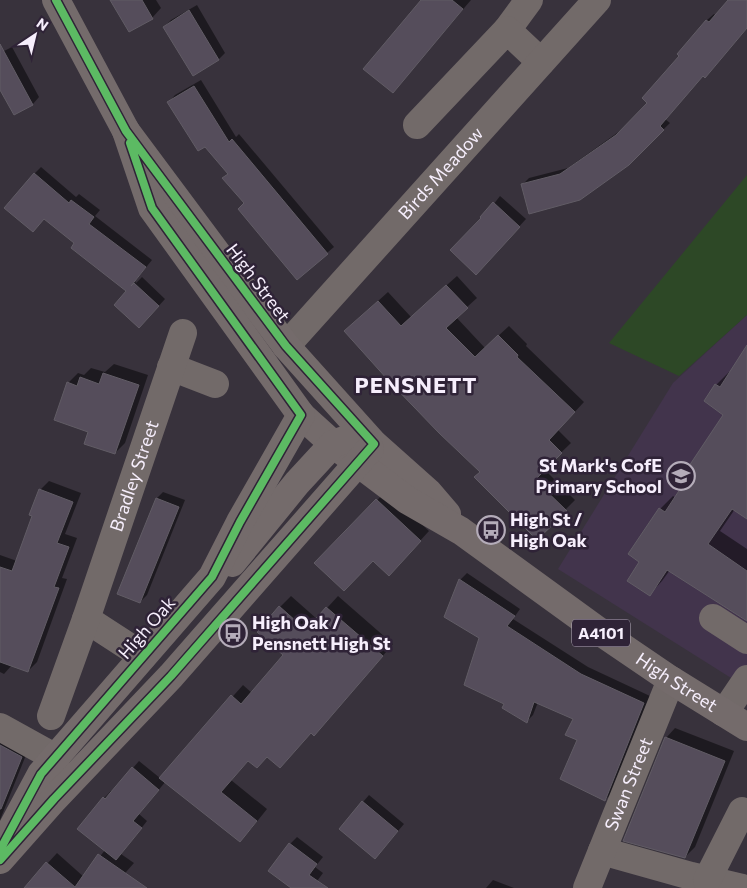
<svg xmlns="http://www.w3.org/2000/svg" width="747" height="888" font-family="Commissioner,sans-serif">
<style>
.built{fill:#42344c}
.green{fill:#2d4826}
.shadow{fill:#0007}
.building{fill:#554d5b;stroke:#615c65}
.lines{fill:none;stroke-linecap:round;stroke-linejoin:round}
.minor{stroke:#726a69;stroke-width:28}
.major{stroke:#746b6b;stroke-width:28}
.cycleway-casing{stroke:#2f2337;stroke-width:11}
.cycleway{stroke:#5cba63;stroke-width:8}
.labels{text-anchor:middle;stroke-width:5;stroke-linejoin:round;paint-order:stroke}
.shield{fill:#2f2337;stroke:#bab1c1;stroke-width:1}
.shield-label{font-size:16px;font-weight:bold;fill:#f6eefc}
.street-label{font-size:18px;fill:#f6eefc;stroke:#2f2337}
.poi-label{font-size:18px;font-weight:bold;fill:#f6eefc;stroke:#2f2337;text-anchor:start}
.district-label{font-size:22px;font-weight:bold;letter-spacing:1px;fill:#f6eefc;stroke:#2f2337}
</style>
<rect width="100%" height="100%" fill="#38323c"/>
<path class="built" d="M747,315V688L558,569L673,383Z"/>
<path class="green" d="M747,175V315L679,376L609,343Z"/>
<path class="shadow" d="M112,0H156L161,8L152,18Z
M424,0H471L393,91Z
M730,0H747V28L711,69L703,75L665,119L670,123L628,164L522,185L529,178L568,168L624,128L649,103L681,56L679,54L707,20L714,14L716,16Z
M197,5L225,53L219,59L193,75L164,27L171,20Z
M12,47L39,97L33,104L14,114L0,88V53Z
M201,80L236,137L239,134L334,247L297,278L245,203L229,173L169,102L175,95Z
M41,167L76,197L79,194L100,210L95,216L152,260L135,281L136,283L142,277L165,299L146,320L128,291L76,243L34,174Z
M500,196L526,219L482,267L483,218Z
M457,276L477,298L456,317L485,348L509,326L527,344L526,346L584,402L558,430L571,443L544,469L575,500L537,538L356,321L388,292L411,317Z
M747,348V517L735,509L720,531L747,549V621L670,570L662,581L650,594L641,561L660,509L673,496L676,498L725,414L705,401L716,385L729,372L730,373Z
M114,364L148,375L125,443L115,453L90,431L68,383L78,373L84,375L91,368L105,372Z
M49,481L81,493L65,534L77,538L62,578L67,579L37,662L28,671L12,665L4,674L0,672V555L17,561L34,516L40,490Z
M386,491L429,531L398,565L373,559L316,563Z
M163,492L185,500L147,595L140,602L157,498Z
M467,573L520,609L513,619L588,667L650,696L612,793L605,800L574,718L538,702L533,715L526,722L505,703L480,637L445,616L460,580Z
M291,596L317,619L338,596L393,644L325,723L312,732L267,756L249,760L231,780L267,809L251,829L240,840L166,781L139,814L147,821L121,854L134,863L112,888H25L57,853L84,877L105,850L79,829L104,798L111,791L112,792L139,761L160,778L243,685L252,693L285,655L280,607Z
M675,728L734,751L695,847L685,857L666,738Z
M0,736L28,750L0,820Z
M369,795L404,824L381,851L363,802Z
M297,837L323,857L315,867L323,873L312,888H293L290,844Z
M493,880L514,888H486Z"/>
<path class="building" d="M110,0H142L153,19L129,32Z
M421,0H452L463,9L393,93L363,69Z
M728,0H747V28L705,78L703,76L660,126L664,130L629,165L580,200L529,214L521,184L560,174L616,135L647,103L642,98L679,56L677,54L706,20L709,22Z
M189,10L219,60L193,76L163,27Z
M0,44L33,105L14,115L0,90Z
M194,86L229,142L232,139L328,254L297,280L238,209L244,203L222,178L228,174L205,147L198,151L167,102Z
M34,173L69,203L71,200L94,217L89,224L146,267L131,286L134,283L159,306L139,328L114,305L126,291L71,248L74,243L44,219L33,232L4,208Z
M493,202L520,227L476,275L450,250L481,218L480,217Z
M446,285L468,308L446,328L475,357L498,335L518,355L517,357L575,412L549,440L562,453L535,480L567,511L537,540L474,477L480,472L439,433L388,380L344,331L378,301L401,326Z
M747,345V519L732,509L708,544L747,571V621L667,570L650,596L627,581L639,562L628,554L659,508L665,512L688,477L683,475L723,415L704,401L715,384L720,387Z
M103,373L139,385L115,454L84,444L88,432L54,420L67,382L77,386L80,377L99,384Z
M39,489L73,502L57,543L69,547L54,587L59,588L28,672L0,662V567L12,571L32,516L29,515Z
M156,498L179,507L140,603L117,594Z
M376,499L421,541L389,576L373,561L344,591L314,563Z
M459,579L515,616L507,626L581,674L644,703L605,801L560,779L577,740L565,735L573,719L534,702L527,723L502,708L504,704L464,685L479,638L444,617Z
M279,606L306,630L326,607L383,656L314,736L311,733L280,768L267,757L257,768L248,761L221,792L257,821L240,842L159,778L231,695L241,704L283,655L257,632Z
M665,737L725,761L685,858L623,841Z
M0,745L22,757L1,809H0Z
M132,767L159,790L133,821L142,828L116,860L77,829L103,797L105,799Z
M362,801L398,831L375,859L339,829Z
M289,843L317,864L309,875L328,888H291L268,871Z
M98,854L147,888H24L46,862L75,887Z"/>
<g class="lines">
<g class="minor">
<path d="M507,30L529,0"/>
<path d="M417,125L507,30L541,62"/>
<path id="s1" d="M286,346L597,0"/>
<path d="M171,367L215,384"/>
<path d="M713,618L747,640"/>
<path d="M86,619L143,656"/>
<path d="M724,713L747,679"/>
<path id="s2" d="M51,716L86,619L183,333"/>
<path d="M0,727L56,758"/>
<path d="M602,851L691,876L742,888"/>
<path d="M707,880L742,811L747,813"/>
<path id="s3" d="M587,888L671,680"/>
</g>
<g class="major">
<path d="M56,0L126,131L286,346L374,444L429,493L447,514"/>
<path id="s4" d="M126,131L152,208L301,415L333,444L407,500L461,531L596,629L671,680L747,727"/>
<path d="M232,563L297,483L333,444L350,438"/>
<path d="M9,834L41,774L212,577L240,522L301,415"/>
<path d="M0,860L54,799L171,676L370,449"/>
</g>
<defs>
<path id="cycleway" d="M0,850L41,774L212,577L240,522L301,415L152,208L130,143
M0,860L54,799L171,676L374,444L286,346L126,131L56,0"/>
</defs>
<use href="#cycleway" class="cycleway-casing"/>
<use href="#cycleway" class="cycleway"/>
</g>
<defs>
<symbol id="school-ring" viewBox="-11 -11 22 22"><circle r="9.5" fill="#2f2337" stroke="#b4acb9" stroke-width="1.5"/><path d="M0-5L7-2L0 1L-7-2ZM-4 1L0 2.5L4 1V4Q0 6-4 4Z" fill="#b4acb9"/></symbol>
<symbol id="bus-ring" viewBox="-11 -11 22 22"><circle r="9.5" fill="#2f2337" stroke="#b4acb9" stroke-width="1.5"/><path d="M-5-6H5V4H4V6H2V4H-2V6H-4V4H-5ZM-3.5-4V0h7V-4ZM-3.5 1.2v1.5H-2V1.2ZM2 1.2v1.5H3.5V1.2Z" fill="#b4acb9"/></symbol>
</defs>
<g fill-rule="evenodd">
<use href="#school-ring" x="665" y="460" width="32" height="32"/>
<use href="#bus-ring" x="475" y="514" width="32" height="32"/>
<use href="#bus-ring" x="217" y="617" width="32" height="32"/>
</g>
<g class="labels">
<rect class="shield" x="572" y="619.5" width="58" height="27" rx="4"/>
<g class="shield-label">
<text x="601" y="639">A4101</text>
</g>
<g class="street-label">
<text dy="6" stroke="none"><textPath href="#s1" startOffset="232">Birds Meadow</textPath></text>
<text transform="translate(258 283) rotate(53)" y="6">High Street</text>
<text dy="6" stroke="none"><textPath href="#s2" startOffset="254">Bradley Street</textPath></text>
<text transform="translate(147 628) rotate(-49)" y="6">High Oak</text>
<text dy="6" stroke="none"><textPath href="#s4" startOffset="798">High Street</textPath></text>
<text dy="6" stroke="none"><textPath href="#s3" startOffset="112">Swan Street</textPath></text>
</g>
<g class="poi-label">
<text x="662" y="472" text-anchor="end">St Mark's CofE<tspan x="662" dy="21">Primary School</tspan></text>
<text x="510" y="526">High St /<tspan x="510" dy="21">High Oak</tspan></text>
<text x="252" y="629">High Oak /<tspan x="252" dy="21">Pensnett High St</tspan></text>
</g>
<g class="district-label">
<text x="416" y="393">PENSNETT</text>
</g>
</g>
<g transform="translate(35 35) rotate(35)" stroke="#2f2337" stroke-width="4" paint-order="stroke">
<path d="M0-4L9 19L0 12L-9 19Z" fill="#f6eefc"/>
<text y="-8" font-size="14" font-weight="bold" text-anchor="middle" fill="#f6eefc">N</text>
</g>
</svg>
